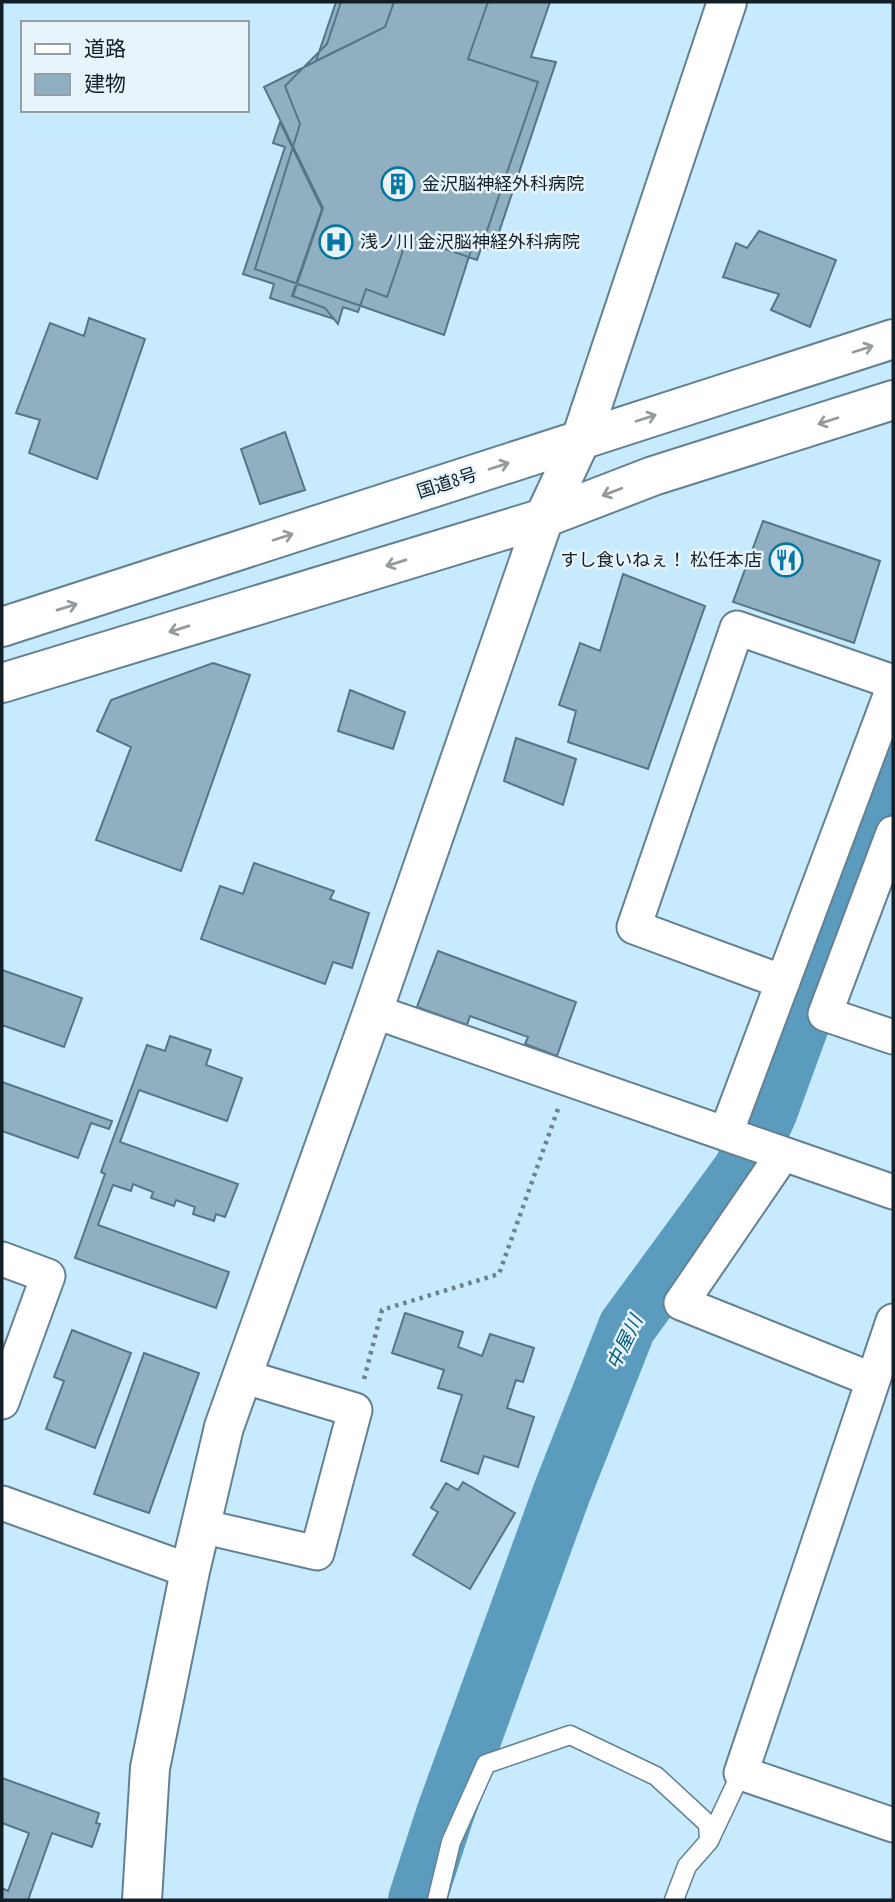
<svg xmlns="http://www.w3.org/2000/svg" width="895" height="1902" font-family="'PT Sans Narrow','Noto Sans JP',sans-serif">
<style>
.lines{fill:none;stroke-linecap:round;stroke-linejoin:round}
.river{stroke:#5b9cbe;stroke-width:58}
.building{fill:#90b0c2;stroke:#567586;stroke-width:2}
.lane-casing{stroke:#638193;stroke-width:21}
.street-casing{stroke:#638193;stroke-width:37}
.secondary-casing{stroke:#638193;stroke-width:42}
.highway-casing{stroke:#638193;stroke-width:42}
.path{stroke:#6c828f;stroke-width:4.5;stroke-dasharray:3.5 5;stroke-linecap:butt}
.lane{stroke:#fff;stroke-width:18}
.street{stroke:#fff;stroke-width:33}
.secondary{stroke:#fff;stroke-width:38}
.highway{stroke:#fff;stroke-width:38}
.oneway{stroke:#959a9d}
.labels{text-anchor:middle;stroke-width:5;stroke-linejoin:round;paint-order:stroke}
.poi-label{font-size:18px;fill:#131f26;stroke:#e7f4fc;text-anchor:start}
.street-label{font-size:18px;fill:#131f26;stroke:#e7f4fc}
.water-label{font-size:19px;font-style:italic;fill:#00597b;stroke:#e7f4fc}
</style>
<rect width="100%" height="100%" fill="#c8eafd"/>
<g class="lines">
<path class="river" d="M417,1900L445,1814L562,1492L627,1327L742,1170L768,1113L893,770"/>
</g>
<path class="building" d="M336,2H394L385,27L316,61Z
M341,2H550L531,57L556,62L493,250L473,244L444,335L255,269L300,124L285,86L327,44Z
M394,2H488L468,59L538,82L477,260L408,236L387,297L366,289L358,312L343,307L338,324L325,308L293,296L323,208L264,87L385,27Z
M280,122L322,209L292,296L325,308L334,319L270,298L274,284L243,274L285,147L273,143Z
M759,231L836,260L810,327L771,310L779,294L723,277L736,243L747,248Z
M89,318L145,339L97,479L29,453L40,420L16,413L50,323L84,336Z
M285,432L305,490L260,504L241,449Z
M763,521L880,561L854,643L733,602Z
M623,574L705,606L648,769L568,742L576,711L559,705L580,643L600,651Z
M213,663L250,675L181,871L96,840L131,747L97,731L111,700Z
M350,690L405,712L393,749L338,731Z
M516,738L576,759L563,805L504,781Z
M254,863L334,891L330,899L369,913L352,968L333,962L325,984L201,939L220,886L243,894Z
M438,951L576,1002L557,1056L525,1044L528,1037L470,1016L467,1025L417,1007Z
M2,970L82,998L64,1047L2,1025Z
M170,1036L211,1050L206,1065L242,1078L227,1121L139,1090L120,1142L238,1184L225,1217L216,1214L214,1221L193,1214L195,1207L176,1200L174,1206L151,1198L153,1192L133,1184L131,1191L113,1185L98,1225L229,1272L216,1308L75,1258L105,1174L101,1172L147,1045L165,1051Z
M2,1082L112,1121L109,1129L91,1123L78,1158L2,1131Z
M405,1313L463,1332L458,1347L482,1356L490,1334L534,1348L523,1382L516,1380L507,1408L534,1417L518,1467L484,1456L478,1474L441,1461L462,1395L438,1388L444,1370L392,1353Z
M72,1330L131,1353L95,1448L46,1429L64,1381L54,1377Z
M144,1353L199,1373L149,1513L94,1494Z
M463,1482L515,1513L470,1589L413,1555L438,1512L431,1508L446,1483L458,1490Z
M2,1778L99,1813L96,1823L100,1824L92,1847L52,1833L28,1900H2V1888L8,1891L29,1833L2,1823Z"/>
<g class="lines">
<defs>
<path id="lane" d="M437,1900L451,1842L486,1764L570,1735L656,1776L708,1824L709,1841
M674,1900L687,1866L709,1841L741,1773"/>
<path id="street" d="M893,833L825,1014L893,1037
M783,982L634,927L737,628L893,682
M373,1011L893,1192
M726,1133L893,688
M783,1154L681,1303L873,1380
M2,1259L48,1276L2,1402
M893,1321L741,1773L893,1825
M2,1503L190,1571
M201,1526L317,1553L355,1410L242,1376"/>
<path id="secondary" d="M142,1900L150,1768L190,1571L224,1427L373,1011L544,518L581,439L727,2"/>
<path id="highway" d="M2,627L893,339
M2,683L544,518L653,476L893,400"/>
</defs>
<use href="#lane" class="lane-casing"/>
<use href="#street" class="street-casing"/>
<use href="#secondary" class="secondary-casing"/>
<use href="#highway" class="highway-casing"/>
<path class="path" d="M364,1379L382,1310L499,1274L558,1109"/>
<use href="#lane" class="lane"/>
<use href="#street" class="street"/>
<use href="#secondary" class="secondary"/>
<use href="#highway" class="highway"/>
</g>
<defs><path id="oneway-shaft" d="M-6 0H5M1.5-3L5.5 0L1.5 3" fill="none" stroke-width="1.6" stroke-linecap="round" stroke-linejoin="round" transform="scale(1.75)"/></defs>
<g class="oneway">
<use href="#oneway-shaft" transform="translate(863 349) rotate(-18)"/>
<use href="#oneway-shaft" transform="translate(646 418) rotate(-18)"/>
<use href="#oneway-shaft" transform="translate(828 421) rotate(162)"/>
<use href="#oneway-shaft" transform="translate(499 466) rotate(-18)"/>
<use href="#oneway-shaft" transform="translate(612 492) rotate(159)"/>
<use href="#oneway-shaft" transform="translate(283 537) rotate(-18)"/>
<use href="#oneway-shaft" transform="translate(396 563) rotate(163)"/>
<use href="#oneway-shaft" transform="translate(67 607) rotate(-17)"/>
<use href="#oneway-shaft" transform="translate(179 629) rotate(163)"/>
</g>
<defs>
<symbol id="building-ring" viewBox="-11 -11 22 22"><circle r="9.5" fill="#e7f4fc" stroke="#0976a1" stroke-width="1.5"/><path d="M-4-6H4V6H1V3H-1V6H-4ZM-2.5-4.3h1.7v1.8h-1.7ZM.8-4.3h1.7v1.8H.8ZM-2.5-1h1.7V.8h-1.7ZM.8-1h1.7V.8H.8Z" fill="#0976a1"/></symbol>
<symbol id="hospital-ring" viewBox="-11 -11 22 22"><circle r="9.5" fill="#e7f4fc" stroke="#0976a1" stroke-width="1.5"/><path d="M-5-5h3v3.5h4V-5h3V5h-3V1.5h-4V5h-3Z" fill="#0976a1"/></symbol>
<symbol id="restaurant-ring" viewBox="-11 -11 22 22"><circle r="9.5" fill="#e7f4fc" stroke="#0976a1" stroke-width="1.5"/><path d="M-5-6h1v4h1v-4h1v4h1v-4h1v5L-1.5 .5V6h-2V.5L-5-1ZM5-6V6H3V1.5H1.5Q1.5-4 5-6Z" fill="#0976a1"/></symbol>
</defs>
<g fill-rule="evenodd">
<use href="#building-ring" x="379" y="165" width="38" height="38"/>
<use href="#hospital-ring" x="317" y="223" width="38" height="38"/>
<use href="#restaurant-ring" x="767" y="541" width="38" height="38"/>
</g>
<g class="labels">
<g class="poi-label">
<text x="422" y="190">金沢脳神経外科病院</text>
<text x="360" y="248">浅ノ川 金沢脳神経外科病院</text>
<text x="762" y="566" text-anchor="end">すし食いねぇ！ 松任本店</text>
</g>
<g class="street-label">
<text transform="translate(447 483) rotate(-18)" y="6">国道8号</text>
</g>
<g class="water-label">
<text transform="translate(624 1342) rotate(-64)" y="7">中屋川</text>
</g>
</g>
<rect width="895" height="1902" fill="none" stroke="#131f26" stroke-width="7"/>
<rect x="21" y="21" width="228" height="91" fill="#e7f4fc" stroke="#929fa6" stroke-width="2"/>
<rect x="35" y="44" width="35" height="10" fill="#ffffff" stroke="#929fa6" stroke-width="2"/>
<text x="84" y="56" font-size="21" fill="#131f26">道路</text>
<rect x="35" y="74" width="35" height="21" fill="#90b0c2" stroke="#929fa6" stroke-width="2"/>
<text x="84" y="91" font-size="21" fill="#131f26">建物</text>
</svg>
